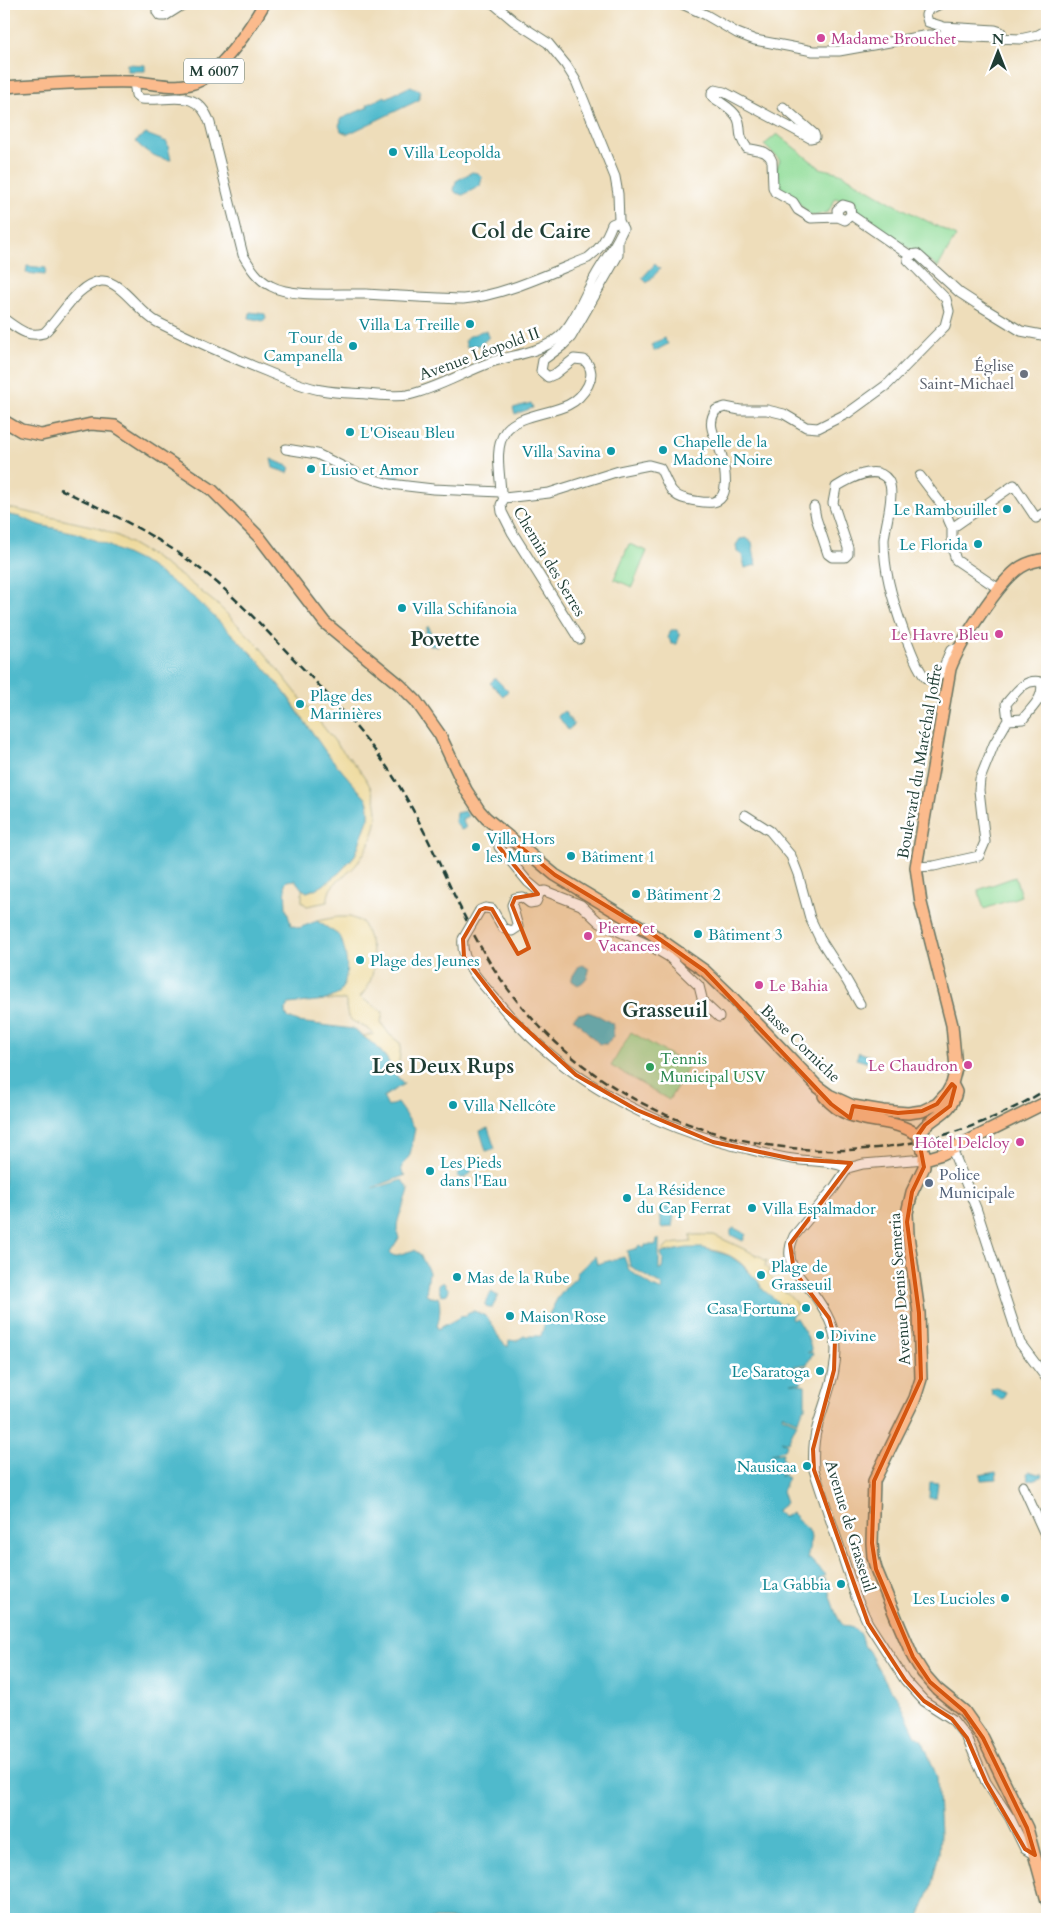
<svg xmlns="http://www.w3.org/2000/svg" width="1051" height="1923" font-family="Cardo,serif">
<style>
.green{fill:#91dd99;stroke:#588d66}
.sand{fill:#eeda9e;stroke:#868c69}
.water{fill:#4fbacc;stroke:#377c80}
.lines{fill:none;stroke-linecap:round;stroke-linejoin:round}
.minor-casing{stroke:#677563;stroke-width:11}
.major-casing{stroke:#677563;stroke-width:14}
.minor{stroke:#fff;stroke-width:9}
.major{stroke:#fbbb8d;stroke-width:11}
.rail{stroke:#1f3d34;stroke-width:2.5;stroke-dasharray:8 4;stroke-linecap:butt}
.minor-bridge-casing{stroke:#677563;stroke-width:11;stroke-linecap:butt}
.major-bridge-casing{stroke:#677563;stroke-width:14;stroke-linecap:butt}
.minor-bridge{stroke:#fff;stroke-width:9}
.major-bridge{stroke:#fbbb8d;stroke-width:11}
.marked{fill:#d45610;fill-opacity:0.2;stroke:#d45610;stroke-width:4;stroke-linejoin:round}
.hotel-dot{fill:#d1479c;stroke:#fff;stroke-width:2}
.culture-dot{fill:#0f9aa8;stroke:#fff;stroke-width:2}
.worship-dot{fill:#6b7280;stroke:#fff;stroke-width:2}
.leisure-dot{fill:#2e9e5b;stroke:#fff;stroke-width:2}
.service-dot{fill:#5c6f8a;stroke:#fff;stroke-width:2}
.labels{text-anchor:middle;stroke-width:5;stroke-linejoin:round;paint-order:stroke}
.shield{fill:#fff;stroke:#627771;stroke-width:1}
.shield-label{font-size:15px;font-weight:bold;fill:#1f3d34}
.hotel-label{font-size:16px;fill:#b23c85;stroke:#fff;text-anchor:start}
.culture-label{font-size:16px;fill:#0d838f;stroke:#fff;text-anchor:start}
.street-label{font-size:16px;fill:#1f3d34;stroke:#fff}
.worship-label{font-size:16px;fill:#5b616d;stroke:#fff;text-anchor:end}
.leisure-label{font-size:16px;fill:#27864d;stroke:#fff;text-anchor:start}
.service-label{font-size:16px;fill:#4e5e75;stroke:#fff;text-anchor:start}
.district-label{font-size:21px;font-weight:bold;fill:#1f3d34;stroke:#fff}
</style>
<rect width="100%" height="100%" fill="#fff"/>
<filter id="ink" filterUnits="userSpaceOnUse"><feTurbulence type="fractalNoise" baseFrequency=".02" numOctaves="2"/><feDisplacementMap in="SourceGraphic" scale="10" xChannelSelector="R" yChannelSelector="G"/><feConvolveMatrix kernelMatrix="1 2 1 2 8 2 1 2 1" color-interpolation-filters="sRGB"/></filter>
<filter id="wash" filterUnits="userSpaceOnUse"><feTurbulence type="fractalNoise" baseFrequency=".0096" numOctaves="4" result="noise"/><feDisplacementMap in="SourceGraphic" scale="20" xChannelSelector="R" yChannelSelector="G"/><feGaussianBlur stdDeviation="1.12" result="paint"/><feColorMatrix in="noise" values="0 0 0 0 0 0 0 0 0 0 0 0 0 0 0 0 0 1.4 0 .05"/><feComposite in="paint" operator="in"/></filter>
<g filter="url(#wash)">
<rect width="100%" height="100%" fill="#eeddba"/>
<path class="green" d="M777,134L820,168L840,173L894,204L956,236L938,267L860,217L856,208L836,198L828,212L814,216L810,215L794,198L776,187V169L780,160L764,145Z
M629,544L647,551L632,587L614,579Z
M1015,877L1021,896L984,909L978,890Z
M631,1032L689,1066L669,1100L611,1066Z"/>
<path class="sand" d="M4,507L96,527L118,536L152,556L184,578L218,605L260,647L341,749C377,786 391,814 359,861C352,872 339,878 331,888C329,891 328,898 327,902L307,906L302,902V889L307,892L316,889L340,872L355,855L369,817V806L367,800L325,751L289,698L274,679L259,661L197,600L148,565L107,545L76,533L39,525L20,517L4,514Z
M337,917H350L362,922C374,946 381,975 360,997L383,1012L381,1023L390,1035L401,1044L399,1062L393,1072L387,1059L378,1048L363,1036L374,1034C356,1017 346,1029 346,1000H326L341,991C348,971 347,955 340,936L317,921Z
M691,1235H714L761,1257L765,1261L767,1260L765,1266L769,1270L768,1274L794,1301L800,1310L794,1314L784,1303L781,1306C776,1301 768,1296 764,1291C756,1282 751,1272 742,1264C719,1244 688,1247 661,1253L669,1244L691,1242Z"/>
<path class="water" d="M127,64L145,65V71H127Z
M411,86L420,91L419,100L348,134L341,131L339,125L341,122L340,119L368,107L367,105L385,96L386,98Z
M146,134L167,142L171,160C157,159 144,151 135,141Z
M472,172L478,173L482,177L480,186L463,195L456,193L454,190L456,181Z
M655,264L660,269L647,283L642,278Z
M27,266L46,268L45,275L26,273Z
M250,312L265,314L266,318L263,321L249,318Z
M482,331H487L489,337L480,345L467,347L465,341L468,337Z
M664,338L668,344L655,351L651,345Z
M531,403L533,408L515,414L513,408Z
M271,459L290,467L288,473L273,468Z
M392,465L400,472L399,479L393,478L389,474Z
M4,514L20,517L39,525L76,533L107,545L148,565L197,600L259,661L282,689L325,751L367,800L369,811V817L355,855L340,872L322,886L307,892L302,889L295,880L287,881L285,883L286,908L291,925L299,928L317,921L340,936C347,954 351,976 339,994L326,1000L289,1004L286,1008L285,1014L289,1018L298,1022L353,1029L376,1046L387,1059L395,1074L404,1084L383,1097L388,1107L397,1103L415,1128L410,1155L401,1168L403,1174L406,1175L372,1188L373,1189L402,1180L409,1190C406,1206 392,1221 399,1238L390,1252L394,1256L414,1250L420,1254L429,1272L426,1294L435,1298L438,1297C441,1303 440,1319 437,1326L438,1329L460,1317L466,1316L468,1312L474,1311C477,1312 482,1314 485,1316C496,1324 495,1339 508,1347L509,1340L516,1341L524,1336H541L545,1322L557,1299L567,1286L576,1278L577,1273L595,1256L597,1264L624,1257L629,1270L653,1287L662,1291L661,1285L630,1266L627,1251L638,1248V1246L640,1245L642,1248L645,1247V1245H656L657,1239H659V1270L662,1269L663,1261L661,1253L687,1248H703L730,1256L741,1264L758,1281L763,1290L775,1299L781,1306L784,1303L794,1314L791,1317L792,1320L796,1318L807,1336L812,1351L808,1352V1353H813L807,1364L794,1366V1368L807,1366V1377H802L801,1383H791L805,1385V1408L797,1421L784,1415L783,1413L782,1416L797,1423L788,1442L781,1440L787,1444L785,1450L771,1453L772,1454L783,1453L782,1458L784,1462L780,1477L784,1472V1476L788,1478L782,1491L786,1503L776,1511L783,1517L792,1513L810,1532L811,1538L807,1559H810L825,1575L814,1582L825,1578C829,1591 834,1614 842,1624C846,1628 852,1626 856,1630C863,1635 861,1645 868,1650L890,1690L897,1696L916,1736L920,1738L923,1742L937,1777L940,1834L939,1853L931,1888L918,1919H822L818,1916L814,1919H4Z
M746,538L752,542L756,565L745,568L742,555L737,552L736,545L740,539Z
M427,627H429L432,638L438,647L430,645L425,641V634Z
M671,630H677C682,636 678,638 677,644H671L670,640L668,638Z
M495,678L508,691L503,696L490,683Z
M564,711L574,725L568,730L558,716Z
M465,811L468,816L462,819L466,828L461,830L455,822L456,813Z
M583,965L589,969C589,976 584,983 578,985L572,981V977L579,966Z
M588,1012L599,1016L613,1024V1036L607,1044H599L573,1018L578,1014Z
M859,1052L872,1057L869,1063L856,1059Z
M488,1128L495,1149L486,1151L480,1131Z
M469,1168L472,1172L465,1178H461L457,1176L461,1170Z
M661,1207H672V1214L674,1215L672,1227L661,1228V1219L659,1216L661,1214Z
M734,1228L746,1234L743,1241L731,1235V1230Z
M443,1282L449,1290L447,1294L441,1296L438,1285Z
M491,1292L498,1296L492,1308H488L485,1305Z
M997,1388L1005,1392L1004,1398L1000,1399L992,1394L991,1389Z
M1029,1471L1038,1474L1042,1473L1043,1476L1029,1481L1027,1474Z
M996,1472L997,1479L981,1480L980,1475Z
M930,1482L938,1483L936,1498H929Z"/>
</g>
<g filter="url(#ink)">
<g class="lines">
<defs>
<path id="minor" d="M159,4L157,6V12L160,16H165L184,4
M682,4L706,15L737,33L755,40L813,51H839L929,35L1020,39L1038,35L1047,30
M940,4L928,10L926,15L928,22L944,27L995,30L1001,32L1003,39
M134,82L136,95L141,99C170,102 197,86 210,123L243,255C250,267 258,280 271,286C292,298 341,293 366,294C398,296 430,298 463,299C503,296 550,273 588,258C601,248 606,239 612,224L619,221
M783,107L814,134L815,137L810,138L724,92L715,90L712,93V96C720,103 732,108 737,117C743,127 736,134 747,148C758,151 767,149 772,161L773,187L775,192L793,202L798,210L811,218L838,217L845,220L851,215
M851,215L909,255L917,254L960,293L977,304L1021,331L1047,336
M838,217L837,210L843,205L850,207L851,215
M4,319C17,328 27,338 44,333C62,317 75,285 101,281C120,279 139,313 157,322C193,340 230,357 268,372C285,379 303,387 321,390C336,393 352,393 366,394C380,395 395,397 408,395C436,389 462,373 489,363C512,355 540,353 559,337C575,323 585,293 596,275C604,261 614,248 621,233L623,229L619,221L618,194L615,177L576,81L566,65L548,43L514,21L494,4
M286,449L317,454L362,476L390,484L433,489L501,492
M920,476L942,505L952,528V547L956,560L999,589
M504,498L549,493L619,471L649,465L660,468C667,480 669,496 686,499C694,501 705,503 713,502C731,499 725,470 722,457C719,440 704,427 716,410L725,407L740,410H767L784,414L806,427L818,428L848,413L888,384L941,330L945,326L949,311L946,299L908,260L909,255
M504,498L501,492C500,473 494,448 505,432C516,415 550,414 568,405C583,398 601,374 584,360L574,359L555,374L548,377L541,371L543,360L562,346L571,337L618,255V240
M504,498L501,505L502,512L512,532L579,639
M814,507L816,518L828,554L832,557H845L848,554V548L833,503L836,487C849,479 876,463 888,480C896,492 885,526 884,540C884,553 886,570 889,583C893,601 914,669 927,679C942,682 945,661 951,650L959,648
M952,528L1014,485L1036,518L1047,511
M745,815L770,831L791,856L798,874L810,918L820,939L847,981L860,1004
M502,832L499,847L528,882L540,892L545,891L581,905L600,923L647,944L669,957L699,986L703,1002L719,1017
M916,867L934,866L979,856L985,842L979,790L980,779L994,744L1008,720L1006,704C1016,692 1025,678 1041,682C1045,698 1032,707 1023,719L1008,720
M480,910L485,908L492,909L503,928L512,931L518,927L512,905L515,898L522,897L530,903L536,902L540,892
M463,939C460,964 483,984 498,1002C561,1079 653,1128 748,1149C763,1153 778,1157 793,1159C812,1162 830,1160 848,1168
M952,1149L976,1208L1020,1343L1047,1379
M925,1159L863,1164L848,1168L834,1188L794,1236C782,1262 797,1274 813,1293C823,1307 832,1321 835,1338C840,1369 825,1398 817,1428C813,1442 813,1455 814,1470L856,1597L868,1623L905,1680L924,1701L952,1719L967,1738L986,1782L1010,1818L1025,1849L1035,1855
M1023,1486L1047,1539"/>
<path id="major" d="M4,87C47,84 90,81 134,82C157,83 179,91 201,80C224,67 251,27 264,4
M4,421L21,431L41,435L91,424L115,426L212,490L260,538L325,623L400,685L416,701L440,735L466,790L479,810L486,818L555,875L648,931L705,971L729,994L818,1087L829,1095L853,1106L883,1111L908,1113L922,1111L937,1104L947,1093L952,1084L956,1068L952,1025L921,903L916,867L950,669C959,644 999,581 1021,567C1029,562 1038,560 1047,559
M824,1096C852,1130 886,1113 918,1135C930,1115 951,1116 956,1092L952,1084
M924,1153V1167L912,1192L907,1213L908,1235L919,1313L921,1379L915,1398L874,1481L872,1543L873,1557L876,1569L897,1620L913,1657L923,1673L937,1689L964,1711L983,1738L1027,1828L1047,1901
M925,1159L942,1154L1047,1102"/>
</defs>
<use href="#minor" class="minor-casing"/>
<use href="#major" class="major-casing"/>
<use href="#minor" class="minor"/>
<use href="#major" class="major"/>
<path class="rail" d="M60,489C107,511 154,534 195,565C230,591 259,623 289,654C321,687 352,720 379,756C430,824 452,908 500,978C621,1153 867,1203 1047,1089"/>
<defs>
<path id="minor-bridge" d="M463,939L480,910"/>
<path id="major-bridge" d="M918,1135L924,1153"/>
</defs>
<use href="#minor-bridge" class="minor-bridge-casing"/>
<use href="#major-bridge" class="major-bridge-casing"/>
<use href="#minor-bridge" class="minor-bridge"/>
<use href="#major-bridge" class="major-bridge"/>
</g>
</g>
<path class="marked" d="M502,832L555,875L648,931L705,971L831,1104L850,1118L853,1106L898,1113L922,1111L937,1104L952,1084L955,1087L950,1106L925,1125L918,1135L924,1167L912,1192L907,1222L919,1313L921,1379L874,1481L872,1543L876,1569L913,1657L930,1682L964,1711L983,1738L1027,1828L1035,1855L1025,1849L986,1782L967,1738L952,1719L924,1701L905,1680L868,1623L814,1470L813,1449L834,1370L835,1339L829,1318L794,1271L790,1244L851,1163L793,1159L713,1142L637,1110L576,1075L504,1009L464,957L463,939L480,910L485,908L492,909L518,954L529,948L512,905L515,898L538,894L499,847Z"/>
<g class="hotel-dot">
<circle cx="821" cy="38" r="5"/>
<circle cx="999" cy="634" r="5"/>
<circle cx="588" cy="936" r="5"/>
<circle cx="759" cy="985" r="5"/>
<circle cx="968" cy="1065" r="5"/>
<circle cx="1020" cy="1142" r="5"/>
</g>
<g class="culture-dot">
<circle cx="393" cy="152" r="5"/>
<circle cx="470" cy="324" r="5"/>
<circle cx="353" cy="346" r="5"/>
<circle cx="350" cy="432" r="5"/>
<circle cx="663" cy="450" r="5"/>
<circle cx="611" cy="451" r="5"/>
<circle cx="311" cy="469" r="5"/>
<circle cx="1007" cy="509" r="5"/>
<circle cx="978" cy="544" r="5"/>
<circle cx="402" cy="608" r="5"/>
<circle cx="300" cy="704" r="5"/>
<circle cx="476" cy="847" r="5"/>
<circle cx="571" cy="856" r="5"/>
<circle cx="636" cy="894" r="5"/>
<circle cx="698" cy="934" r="5"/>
<circle cx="360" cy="960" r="5"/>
<circle cx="453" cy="1105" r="5"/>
<circle cx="430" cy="1171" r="5"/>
<circle cx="627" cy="1198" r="5"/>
<circle cx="752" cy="1208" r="5"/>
<circle cx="761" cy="1275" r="5"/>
<circle cx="457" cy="1277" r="5"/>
<circle cx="806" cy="1308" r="5"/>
<circle cx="510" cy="1316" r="5"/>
<circle cx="820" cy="1335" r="5"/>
<circle cx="820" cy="1371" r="5"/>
<circle cx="807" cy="1466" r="5"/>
<circle cx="841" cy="1584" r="5"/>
<circle cx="1005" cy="1598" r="5"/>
</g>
<circle class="worship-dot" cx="1024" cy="374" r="5"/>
<circle class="leisure-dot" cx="650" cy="1067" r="5"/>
<circle class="service-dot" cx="929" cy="1183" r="5"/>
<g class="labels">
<rect class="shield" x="184" y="58.5" width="60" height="25" rx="4"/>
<g class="shield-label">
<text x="214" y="76">M 6007</text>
</g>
<g class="hotel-label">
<text x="831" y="44">Madame Brouchet</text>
<text x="989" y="640" text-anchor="end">Le Havre Bleu</text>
<text x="598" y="933">Pierre et<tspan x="598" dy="18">Vacances</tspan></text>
<text x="769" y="991">Le Bahia</text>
<text x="958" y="1071" text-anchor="end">Le Chaudron</text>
<text x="1010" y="1148" text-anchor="end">Hôtel Delcloy</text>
</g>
<g class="culture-label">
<text x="403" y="158">Villa Leopolda</text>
<text x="460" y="330" text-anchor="end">Villa La Treille</text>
<text x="343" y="343" text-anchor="end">Tour de<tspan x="343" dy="18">Campanella</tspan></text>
<text x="360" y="438">L'Oiseau Bleu</text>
<text x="673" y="447">Chapelle de la<tspan x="673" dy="18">Madone Noire</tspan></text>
<text x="601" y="457" text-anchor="end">Villa Savina</text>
<text x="321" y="475">Lusio et Amor</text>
<text x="997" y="515" text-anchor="end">Le Rambouillet</text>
<text x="968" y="550" text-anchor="end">Le Florida</text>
<text x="412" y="614">Villa Schifanoia</text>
<text x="310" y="701">Plage des<tspan x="310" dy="18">Marinières</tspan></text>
<text x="486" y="844">Villa Hors<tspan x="486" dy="18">les Murs</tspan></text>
<text x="581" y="862">Bâtiment 1</text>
<text x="646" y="900">Bâtiment 2</text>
<text x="708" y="940">Bâtiment 3</text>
<text x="370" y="966">Plage des Jeunes</text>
<text x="463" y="1111">Villa Nellcôte</text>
<text x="440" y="1168">Les Pieds<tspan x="440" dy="18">dans l'Eau</tspan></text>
<text x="637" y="1195">La Résidence<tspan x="637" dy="18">du Cap Ferrat</tspan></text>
<text x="762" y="1214">Villa Espalmador</text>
<text x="771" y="1272">Plage de<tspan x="771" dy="18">Grasseuil</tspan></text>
<text x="467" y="1283">Mas de la Rube</text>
<text x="796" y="1314" text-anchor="end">Casa Fortuna</text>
<text x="520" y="1322">Maison Rose</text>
<text x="830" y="1341">Divine</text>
<text x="810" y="1377" text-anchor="end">Le Saratoga</text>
<text x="797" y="1472" text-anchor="end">Nausicaa</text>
<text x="831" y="1590" text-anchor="end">La Gabbia</text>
<text x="995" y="1604" text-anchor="end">Les Lucioles</text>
</g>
<g class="street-label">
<text transform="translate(479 353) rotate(-20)" y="6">Avenue Léopold II</text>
<text transform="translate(550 561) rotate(59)" y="6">Chemin des Serres</text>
<text transform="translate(919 761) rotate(-80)" y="6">Boulevard du Maréchal Joffre</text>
<text transform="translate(801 1043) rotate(44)" y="6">Basse Corniche</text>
<text transform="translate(899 1289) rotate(-94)" y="6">Avenue Denis Semeria</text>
<text transform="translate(851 1526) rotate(73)" y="6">Avenue de Grasseuil</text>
</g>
<g class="worship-label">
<text x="1014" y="371">Église<tspan x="1014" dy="18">Saint-Michael</tspan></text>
</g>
<g class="leisure-label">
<text x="660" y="1064">Tennis<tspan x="660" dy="18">Municipal USV</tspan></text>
</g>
<g class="service-label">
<text x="939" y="1180">Police<tspan x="939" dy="18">Municipale</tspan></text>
</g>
<g class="district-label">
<text x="531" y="238">Col de Caire</text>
<text x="445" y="646">Povette</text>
<text x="665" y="1017">Grasseuil</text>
<text x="443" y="1073">Les Deux Rups</text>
</g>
</g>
<rect width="1051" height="1923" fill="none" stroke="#fff" stroke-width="20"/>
<g transform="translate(998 52)" stroke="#ffffff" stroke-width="4" paint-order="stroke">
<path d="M0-4L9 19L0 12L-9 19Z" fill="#1f3d34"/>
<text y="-8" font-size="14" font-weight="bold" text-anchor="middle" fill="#1f3d34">N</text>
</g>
</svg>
